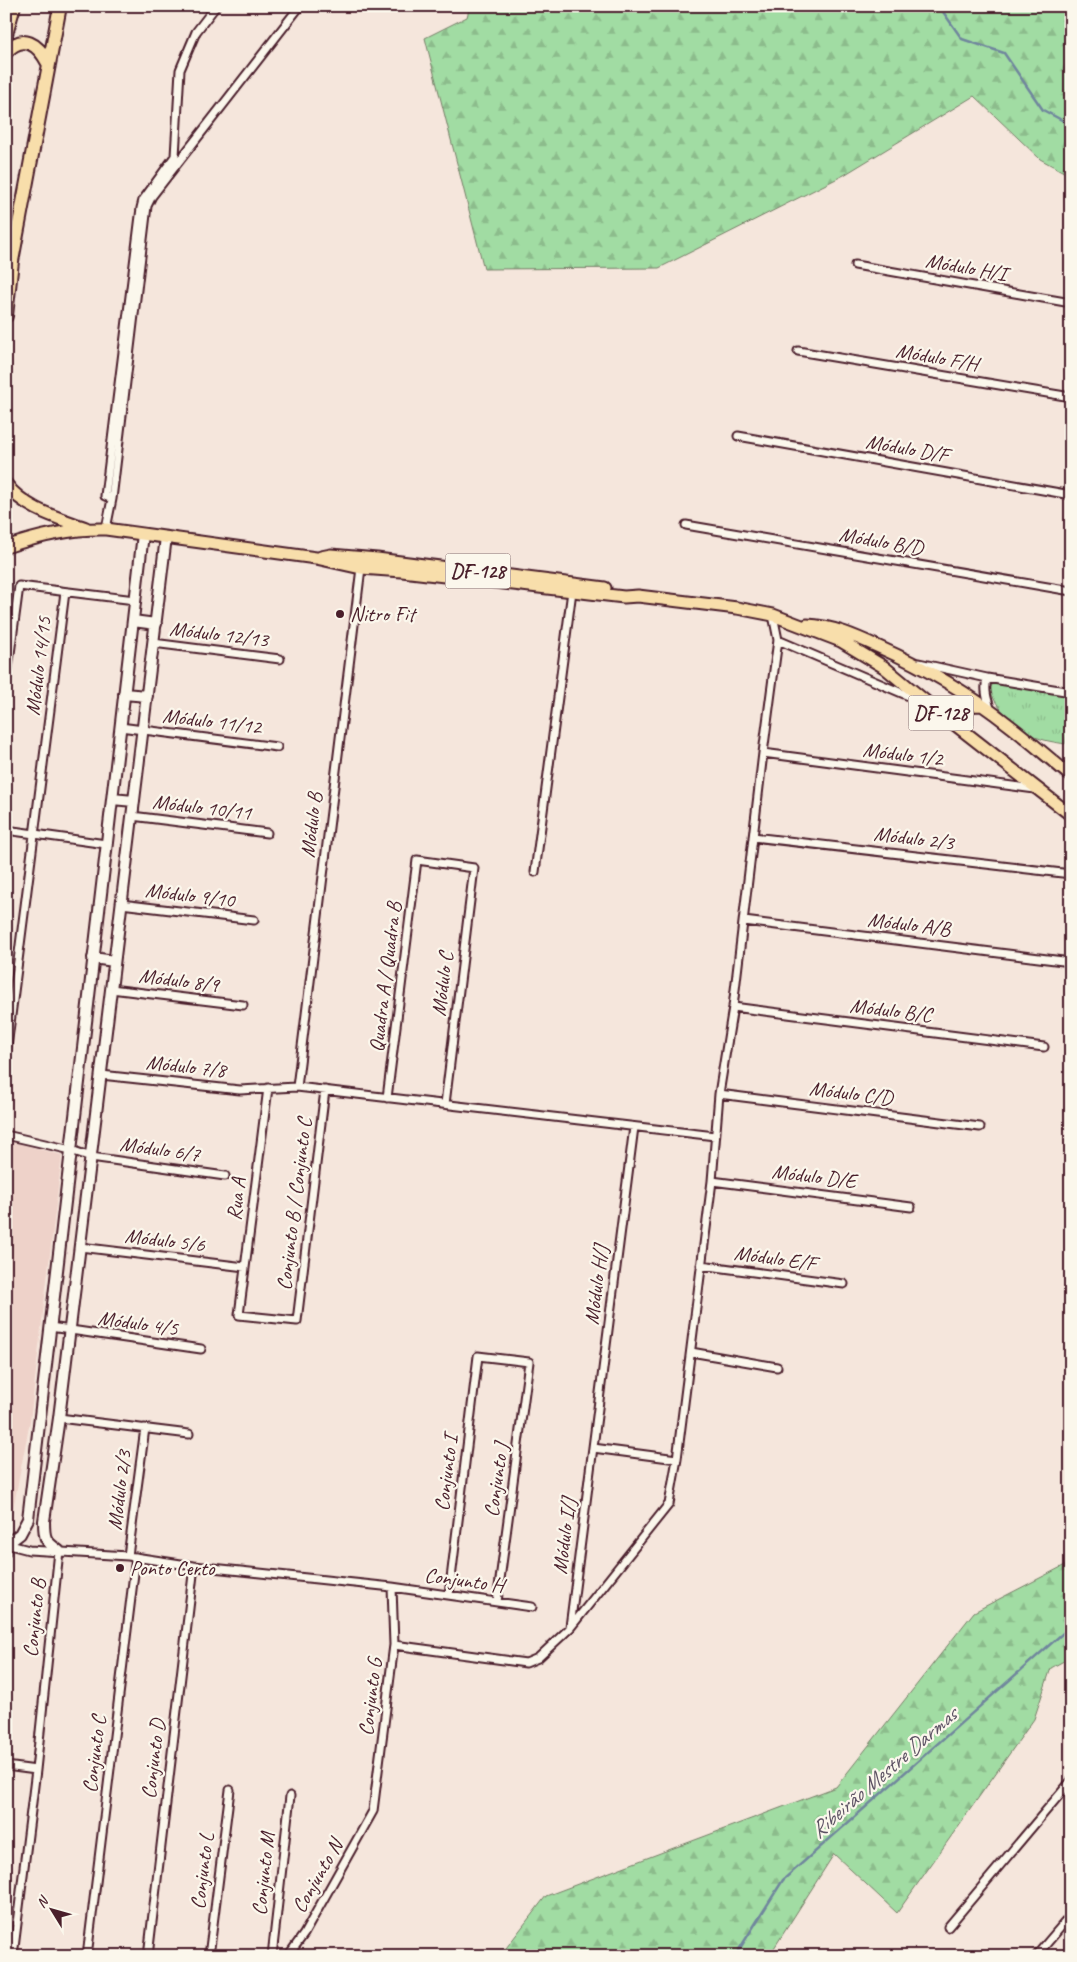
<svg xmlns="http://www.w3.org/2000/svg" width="1077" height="1962" font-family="Caveat,sans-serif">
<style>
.built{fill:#eed2c9}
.grass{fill:url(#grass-tufts);stroke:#767e67}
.forest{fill:url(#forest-firs);stroke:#767e67}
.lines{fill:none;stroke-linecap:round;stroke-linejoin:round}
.stream{stroke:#6f869d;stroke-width:2.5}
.street-casing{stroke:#4a1f2b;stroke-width:11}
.secondary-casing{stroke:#4a1f2b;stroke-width:14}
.primary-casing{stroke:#4a1f2b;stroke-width:15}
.highway-casing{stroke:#4a1f2b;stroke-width:16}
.street{stroke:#fbf7ec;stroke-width:7}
.secondary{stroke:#fbf7ec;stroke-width:10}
.primary{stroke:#f8deab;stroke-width:11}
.highway{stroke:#f8deab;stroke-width:12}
.poi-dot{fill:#4a1f2b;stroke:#fbf7ec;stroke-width:2}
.labels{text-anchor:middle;stroke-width:4.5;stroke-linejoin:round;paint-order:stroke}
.shield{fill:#fbf7ec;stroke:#7f6065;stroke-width:1}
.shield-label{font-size:20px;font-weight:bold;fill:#4a1f2b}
.street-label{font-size:21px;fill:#4a1f2b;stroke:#fbf7ec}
.poi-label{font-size:21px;fill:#4a1f2b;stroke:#fbf7ec;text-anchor:start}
.water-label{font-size:22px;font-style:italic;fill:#5d5264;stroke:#fbf7ec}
</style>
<defs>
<pattern id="grass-tufts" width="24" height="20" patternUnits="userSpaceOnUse" patternTransform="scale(1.25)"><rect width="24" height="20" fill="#a1dca3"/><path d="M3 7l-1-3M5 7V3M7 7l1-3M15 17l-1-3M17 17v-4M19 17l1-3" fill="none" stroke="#8cbc8c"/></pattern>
<pattern id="forest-firs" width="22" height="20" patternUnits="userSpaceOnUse" patternTransform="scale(1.25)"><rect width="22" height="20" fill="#a1dca3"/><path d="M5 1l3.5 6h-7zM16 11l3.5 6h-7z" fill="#8cbc8c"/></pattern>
</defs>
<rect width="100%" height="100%" fill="#f5e6dc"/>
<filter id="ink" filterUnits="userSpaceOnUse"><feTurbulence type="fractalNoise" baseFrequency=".02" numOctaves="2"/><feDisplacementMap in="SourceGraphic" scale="10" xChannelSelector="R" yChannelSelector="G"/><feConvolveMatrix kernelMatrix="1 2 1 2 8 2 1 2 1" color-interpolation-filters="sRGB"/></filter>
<g filter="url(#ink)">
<path class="built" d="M6,1140L62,1155L30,1421L9,1530L6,1529Z"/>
<path class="grass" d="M995,681L1071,696V714L1065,744C1055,742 1043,741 1034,736C1017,726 994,708 990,688Z"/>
<path class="forest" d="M470,6H1071V176L1040,159L974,96L844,175L659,268L484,269L425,38L467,17Z
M1071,1562V1657L1051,1668L1034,1719L897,1913L834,1854L769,1956H500L546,1896L836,1787L974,1612Z"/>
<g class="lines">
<path class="stream" d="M939,6L962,39L1004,53L1043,110L1071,125
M735,1956L783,1880L1071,1626"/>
<defs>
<path id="street" d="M855,265L1071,303
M798,351L1071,397
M738,436L1071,495
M112,499L147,206L152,196L300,6
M686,525L1071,591
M106,529L112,499L105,496L141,208L143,200L175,156L180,70L196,32L216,6
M778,640L918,700
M153,643L280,659
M919,663L987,678L1071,692
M987,678C984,690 987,699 991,711
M6,684L19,586L135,600
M120,727L277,747
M763,753L1035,789
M132,816L267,833
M6,830L106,844
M753,837L1071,874
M535,872L572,591
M121,904L254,920
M744,921L1071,962
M111,989L243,1005
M733,1007L1044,1047
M6,1055L65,592
M101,1075L240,1090L297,1087L715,1136
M297,1087L361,568
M268,1088L239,1315L297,1321L325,1090
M719,1094L980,1127
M387,1098L417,860L474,868L445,1104
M6,1135L71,1150L91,1157L225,1176
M712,1181L911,1207
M80,1247L245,1267
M701,1265L844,1284
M50,1327L201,1349
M691,1352L777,1367
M59,1418L189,1434
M593,1448L677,1459
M6,1544L29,1550L128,1556L194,1566L392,1587L532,1607
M6,1553L7,1544
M128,1556L145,1428
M449,1595L478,1356L529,1362L497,1602
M570,1627L634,1127
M394,1645L526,1663L538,1658L570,1628L669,1504L677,1459L712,1181L719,1094L733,1007L763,753L778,640L773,615
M6,1766L36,1770
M948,1927L1071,1781
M13,1956L36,1770L59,1551
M87,1956L136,1557
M148,1956L194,1566
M209,1956L230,1790
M272,1956L290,1796
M288,1956L304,1934L373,1811L394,1645L392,1587
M1036,1956L1071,1915"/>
<path id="secondary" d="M133,621L156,624
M124,694L147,696
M112,799L134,801
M93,958L114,961
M7,1544L20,1534L28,1519L143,534
M59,1551C45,1541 44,1539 44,1521L59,1418L166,537"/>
<path id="primary" d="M6,484C24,509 59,518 86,528
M6,547C38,536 71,528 106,529L316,558L361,568L402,571L624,597L638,596L737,608L773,615L841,641L884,667L930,705L1071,815
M321,557L331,555L377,559L605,588
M807,625C833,626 855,636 879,647C924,667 970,694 1009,725C1030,741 1050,759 1071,776
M966,732C957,715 961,705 981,705"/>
<path id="highway" d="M6,34L14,6
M6,52C23,33 38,44 48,63
M6,316L12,261L60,6"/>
</defs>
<use href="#street" class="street-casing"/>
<use href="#secondary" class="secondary-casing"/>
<use href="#primary" class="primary-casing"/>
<use href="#highway" class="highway-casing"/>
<use href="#street" class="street"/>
<use href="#secondary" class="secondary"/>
<use href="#primary" class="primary"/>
<use href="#highway" class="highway"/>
</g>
</g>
<g class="poi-dot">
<circle cx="340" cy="614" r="5"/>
<circle cx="120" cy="1568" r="5"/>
</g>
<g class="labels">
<g class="shield">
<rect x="445.5" y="553.5" width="65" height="35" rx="4"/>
<rect x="908.5" y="695.5" width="65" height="35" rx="4"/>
</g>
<g class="shield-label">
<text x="478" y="578">DF-128</text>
<text x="941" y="720">DF-128</text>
</g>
<g class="street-label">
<text transform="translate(966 267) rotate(10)" y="7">Módulo H/I</text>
<text transform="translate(937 357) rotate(10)" y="7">Módulo F/H</text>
<text transform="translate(907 448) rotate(10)" y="7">Módulo D/F</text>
<text transform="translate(881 541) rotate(10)" y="7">Módulo B/D</text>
<text transform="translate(219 634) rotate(7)" y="7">Módulo 12/13</text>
<text transform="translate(38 666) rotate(-83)" y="7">Módulo 14/15</text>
<text transform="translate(212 721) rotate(7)" y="7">Módulo 11/12</text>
<text transform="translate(903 754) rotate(7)" y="7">Módulo 1/2</text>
<text transform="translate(202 807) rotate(7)" y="7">Módulo 10/11</text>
<text transform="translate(311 825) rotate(-83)" y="7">Módulo B</text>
<text transform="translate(914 838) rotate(7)" y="7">Módulo 2/3</text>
<text transform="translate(190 895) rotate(7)" y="7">Módulo 9/10</text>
<text transform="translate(909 924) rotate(7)" y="7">Módulo A/B</text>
<text transform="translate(385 977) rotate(-83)" y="7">Quadra A / Quadra B</text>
<text transform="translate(179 980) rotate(7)" y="7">Módulo 8/9</text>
<text transform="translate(442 984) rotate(-83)" y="7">Módulo C</text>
<text transform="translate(891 1010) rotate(7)" y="7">Módulo B/C</text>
<text transform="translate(186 1066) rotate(6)" y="7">Módulo 7/8</text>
<text transform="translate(851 1093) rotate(7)" y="7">Módulo C/D</text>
<text transform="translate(160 1149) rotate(8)" y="7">Módulo 6/7</text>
<text transform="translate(814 1176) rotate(7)" y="7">Módulo D/E</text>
<text transform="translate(236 1199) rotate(-83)" y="7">Rua A</text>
<text transform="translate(294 1204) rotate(-83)" y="7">Conjunto B / Conjunto C</text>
<text transform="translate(165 1240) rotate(7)" y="7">Módulo 5/6</text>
<text transform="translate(775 1258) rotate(8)" y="7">Módulo E/F</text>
<text transform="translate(596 1285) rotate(-83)" y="7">Módulo H/J</text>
<text transform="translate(138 1323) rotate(8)" y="7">Módulo 4/5</text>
<text transform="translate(446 1473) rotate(-83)" y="7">Conjunto I</text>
<text transform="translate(496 1480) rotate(-82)" y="7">Conjunto J</text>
<text transform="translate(119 1490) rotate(-83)" y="7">Módulo 2/3</text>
<text transform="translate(564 1536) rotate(-83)" y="7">Módulo I/J</text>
<text transform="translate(464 1580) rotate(8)" y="7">Conjunto H</text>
<text transform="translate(34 1618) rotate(-84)" y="7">Conjunto B</text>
<text transform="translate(370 1697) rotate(-83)" y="7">Conjunto G</text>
<text transform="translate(94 1754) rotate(-83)" y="7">Conjunto C</text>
<text transform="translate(153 1759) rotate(-83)" y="7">Conjunto D</text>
<text transform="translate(202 1871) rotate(-83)" y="7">Conjunto L</text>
<text transform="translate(263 1874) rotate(-84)" y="7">Conjunto M</text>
<text transform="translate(317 1876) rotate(-60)" y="7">Conjunto N</text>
</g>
<g class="poi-label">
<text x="350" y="621">Nitro Fit</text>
<text x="130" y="1575">Ponto Certo</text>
</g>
<g class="water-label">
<text transform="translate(883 1772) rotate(-41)" y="8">Ribeirão Mestre Darmas</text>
</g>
</g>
<rect width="1077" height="1962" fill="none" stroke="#fbf7ec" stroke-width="25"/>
<rect x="12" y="12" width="1052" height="1937" fill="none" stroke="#4a1f2b" stroke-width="2" filter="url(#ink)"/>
<g transform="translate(52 1910) rotate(307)" stroke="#fbf7ec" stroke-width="4" paint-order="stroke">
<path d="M0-4L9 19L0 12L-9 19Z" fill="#4a1f2b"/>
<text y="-8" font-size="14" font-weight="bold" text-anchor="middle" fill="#4a1f2b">N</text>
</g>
</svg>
